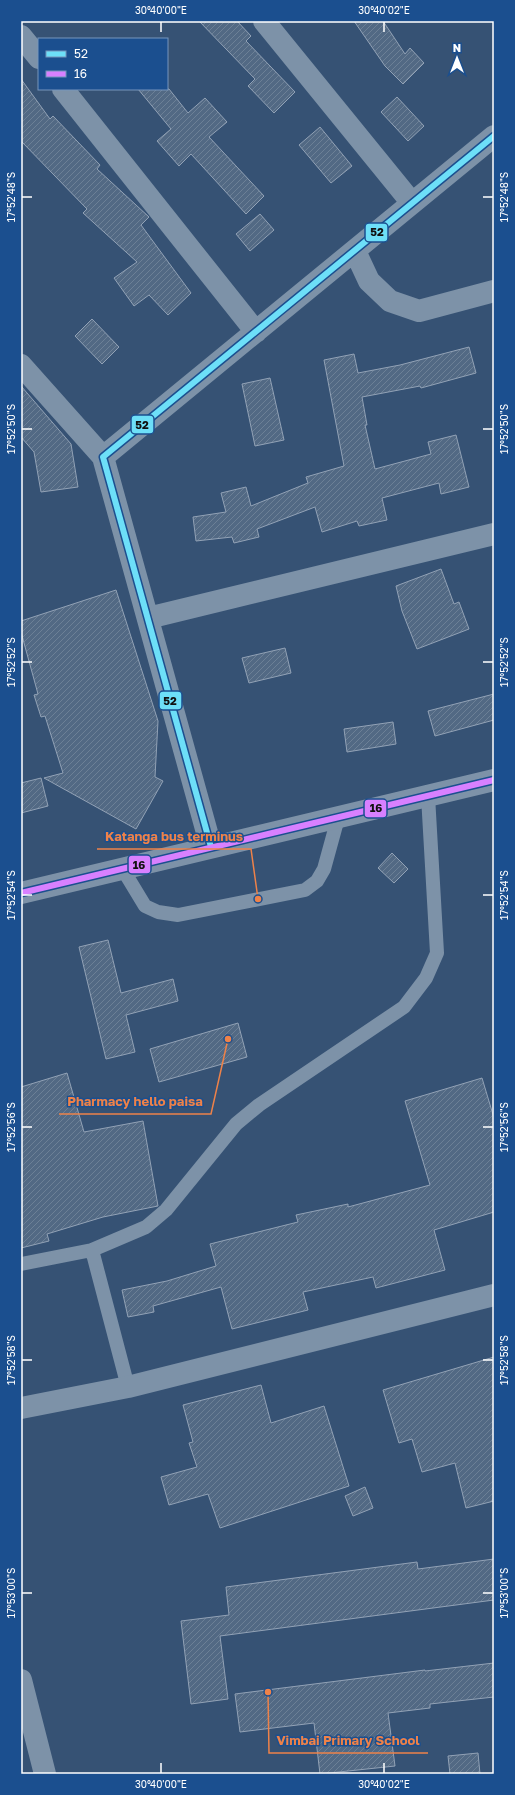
<svg xmlns="http://www.w3.org/2000/svg" width="515" height="1795" font-family="'Golos Text',sans-serif">
<style>
.building{fill:url(#building-hatch);stroke:#92a2b6}
.lines{fill:none;stroke-linecap:round;stroke-linejoin:round}
.service{stroke:#7d92a8;stroke-width:14}
.minor{stroke:#7d92a8;stroke-width:22}
.tertiary{stroke:#7d92a8;stroke-width:22}
.bus-1-casing{stroke:#1b4f8f;stroke-width:9}
.bus-2-casing{stroke:#1b4f8f;stroke-width:9}
.bus-1{stroke:#6ddff8;stroke-width:6}
.bus-2{stroke:#d880ff;stroke-width:6}
.ticks{fill:none;stroke:#fff;stroke-width:1.5}
.leader{fill:none;stroke:#ee8249;stroke-width:1.5}
.callout-dot{fill:#ee8249;stroke:#1b4f8f;stroke-width:1.5}
.callout-label{font-size:13px;text-anchor:middle;font-weight:bold;fill:#ee8249;stroke:#1b4f8f;stroke-width:3;stroke-linejoin:round;paint-order:stroke}
.line-badge{stroke:#1b4f8f;stroke-width:1.5}
.pale-badge-label{font-size:11px;text-anchor:middle;font-weight:bold;fill:#111}
.neatline{fill:none;stroke:#fff;stroke-width:1.5}
.ticks-label{font-size:10px;text-anchor:middle;fill:#fff}
</style>
<defs>
<pattern id="building-hatch" width="6" height="6" patternUnits="userSpaceOnUse"><rect width="6" height="6" fill="#526984"/><path d="M-1 1l2-2M0 6l6-6M5 7l2-2" fill="none" stroke="#6c8096"/></pattern>
</defs>
<rect width="100%" height="100%" fill="#365274"/>
<path class="building" d="M199,21H237L251,36L246,41L295,92L274,113L248,86L255,79Z
M354,21H383L405,54L410,48L424,63L403,84L385,66Z
M21,79L50,119L53,116L100,165L97,169L149,217L141,225L191,293L168,315L149,295L134,306L114,278L137,262L83,213L87,209L21,141Z
M138,89H169L188,113L205,98L227,122L209,137L264,196L246,214L191,154L179,166L157,141L171,129Z
M397,97L424,126L408,141L381,112Z
M320,127L352,166L331,183L299,145Z
M260,214L274,230L250,251L236,234Z
M92,319L119,347L102,364L75,336Z
M469,347L476,373L421,388L420,386L362,397L367,425H365L375,469L431,454L428,442L456,435L469,487L441,494L439,483L382,498L387,520L359,526L357,521L322,532L315,507L257,529L259,537L234,543L232,537L196,541L193,517L226,512L221,493L246,487L251,506L308,483L306,477L344,466L324,360L354,354L358,373L400,365Z
M270,378L284,440L255,446L242,384Z
M21,386L71,444L78,487L41,492L34,452L21,437Z
M441,569L454,604L459,602L469,629L417,649L402,611L396,586Z
M116,590L158,721L155,777L163,781L136,829L44,778L63,773L45,716L41,717L34,695L38,694L21,632V621Z
M285,648L291,673L249,683L242,658Z
M494,694V720L435,736L428,711Z
M393,722L396,744L347,752L344,729Z
M41,778L48,806L21,813V783Z
M392,853L408,869L394,883L378,868Z
M108,940L121,993L173,979L178,1001L126,1015L135,1052L106,1059L79,947Z
M238,1023L247,1057L159,1082L150,1049Z
M67,1073L84,1132L143,1121L158,1206L103,1217L47,1234L49,1241L21,1248V1087Z
M482,1078L494,1118V1212L434,1230L445,1270L376,1288L373,1277L303,1292L308,1310L232,1329L221,1287L153,1306L154,1312L128,1317L122,1290L167,1281L216,1266L210,1244L298,1222L296,1215L348,1204V1207L430,1185L405,1101Z
M494,1357V1501L466,1508L455,1463L422,1472L412,1439L399,1443L383,1390Z
M261,1385L271,1423L324,1406L349,1486L220,1528L208,1494L169,1505L161,1477L197,1467L189,1443L193,1442L183,1405Z
M365,1487L373,1508L353,1516L345,1496Z
M494,1559V1600L220,1636L228,1699L191,1704L181,1621L229,1615L226,1587L417,1562L418,1569Z
M494,1663V1697L430,1704V1708L388,1713L395,1766L320,1774L314,1723L240,1732L235,1694L425,1670V1671Z
M478,1753L480,1774H450L448,1756Z"/>
<g class="lines">
<path class="service" d="M122,868L145,906L158,912L178,915L305,890L317,881L324,869L338,818
M92,1250L146,1227L166,1210L236,1124L259,1105L404,1007L426,978L437,953L428,796
M21,1264L92,1250L128,1387"/>
<path class="minor" d="M264,21L412,203
M21,36L39,58
M63,89L256,332
M355,251L369,281L390,301L419,311L494,291
M21,365L103,457
M148,618L494,534
M211,847L103,457L494,136
M21,1408L128,1387L494,1295
M21,1680L45,1774"/>
<path class="tertiary" d="M21,893L494,780"/>
<defs>
<path id="bus-1" d="M211,847L103,457L494,136"/>
<path id="bus-2" d="M21,893L494,780"/>
</defs>
<use href="#bus-1" class="bus-1-casing"/>
<use href="#bus-2" class="bus-2-casing"/>
<use href="#bus-1" class="bus-1"/>
<use href="#bus-2" class="bus-2"/>
</g>
<path class="ticks" d="M161,22V32M384,22V32M22,197H32M483,197H493M22,429H32M483,429H493M22,662H32M483,662H493M22,895H32M483,895H493M22,1127H32M483,1127H493M22,1360H32M483,1360H493M22,1593H32M483,1593H493M161,1763V1773M384,1763V1773"/>
<path class="leader" d="M258 899L251 849H97M228 1039L211 1114H59M268 1692L269 1753H428"/>
<g class="callout-dot">
<circle cx="258" cy="899" r="4"/>
<circle cx="228" cy="1039" r="4"/>
<circle cx="268" cy="1692" r="4"/>
</g>
<g class="callout-label">
<text x="174" y="841">Katanga bus terminus</text>
<text x="135" y="1106">Pharmacy hello paisa</text>
<text x="348" y="1745">Vimbai Primary School</text>
</g>
<g class="line-badge">
<rect x="365" y="223" width="23" height="19" rx="4" fill="#6ddff8"/>
<rect x="131" y="415" width="23" height="19" rx="4" fill="#6ddff8"/>
<rect x="159" y="691" width="23" height="19" rx="4" fill="#6ddff8"/>
<rect x="364" y="799" width="23" height="19" rx="4" fill="#d880ff"/>
<rect x="128" y="855" width="23" height="19" rx="4" fill="#d880ff"/>
</g>
<g class="pale-badge-label">
<text x="377" y="236">52</text>
<text x="142" y="429">52</text>
<text x="170" y="705">52</text>
<text x="376" y="812">16</text>
<text x="139" y="869">16</text>
</g>
<rect width="515" height="1795" fill="none" stroke="#1b4f8f" stroke-width="44"/>
<rect x="38" y="38" width="130" height="52" fill="#1b4f8f" stroke="#7695bc"/>
<rect x="46" y="51" width="20" height="6" fill="#6ddff8" stroke="#7695bc"/>
<text x="74" y="58" font-size="12" fill="#ffffff">52</text>
<rect x="46" y="71" width="20" height="6" fill="#d880ff" stroke="#7695bc"/>
<text x="74" y="78" font-size="12" fill="#ffffff">16</text>
<g transform="translate(457 58)" stroke="#1b4f8f" stroke-width="3" paint-order="stroke">
<path d="M0-3L7 15L0 10L-7 15Z" fill="#ffffff"/>
<text y="-6" font-size="11" font-weight="bold" text-anchor="middle" fill="#ffffff">N</text>
</g>
<rect x="22" y="22" width="471" height="1751" class="neatline"/>
<g class="ticks-label">
<text x="161" y="14">30°40'00"E</text>
<text x="384" y="14">30°40'02"E</text>
<text transform="translate(11 197) rotate(-90)" y="4">17°52'48"S</text>
<text transform="translate(504 197) rotate(-90)" y="4">17°52'48"S</text>
<text transform="translate(11 429) rotate(-90)" y="4">17°52'50"S</text>
<text transform="translate(504 429) rotate(-90)" y="4">17°52'50"S</text>
<text transform="translate(11 662) rotate(-90)" y="4">17°52'52"S</text>
<text transform="translate(504 662) rotate(-90)" y="4">17°52'52"S</text>
<text transform="translate(11 895) rotate(-90)" y="4">17°52'54"S</text>
<text transform="translate(504 895) rotate(-90)" y="4">17°52'54"S</text>
<text transform="translate(11 1127) rotate(-90)" y="4">17°52'56"S</text>
<text transform="translate(504 1127) rotate(-90)" y="4">17°52'56"S</text>
<text transform="translate(11 1360) rotate(-90)" y="4">17°52'58"S</text>
<text transform="translate(504 1360) rotate(-90)" y="4">17°52'58"S</text>
<text transform="translate(11 1593) rotate(-90)" y="4">17°53'00"S</text>
<text transform="translate(504 1593) rotate(-90)" y="4">17°53'00"S</text>
<text x="161" y="1788">30°40'00"E</text>
<text x="384" y="1788">30°40'02"E</text>
</g>
</svg>
